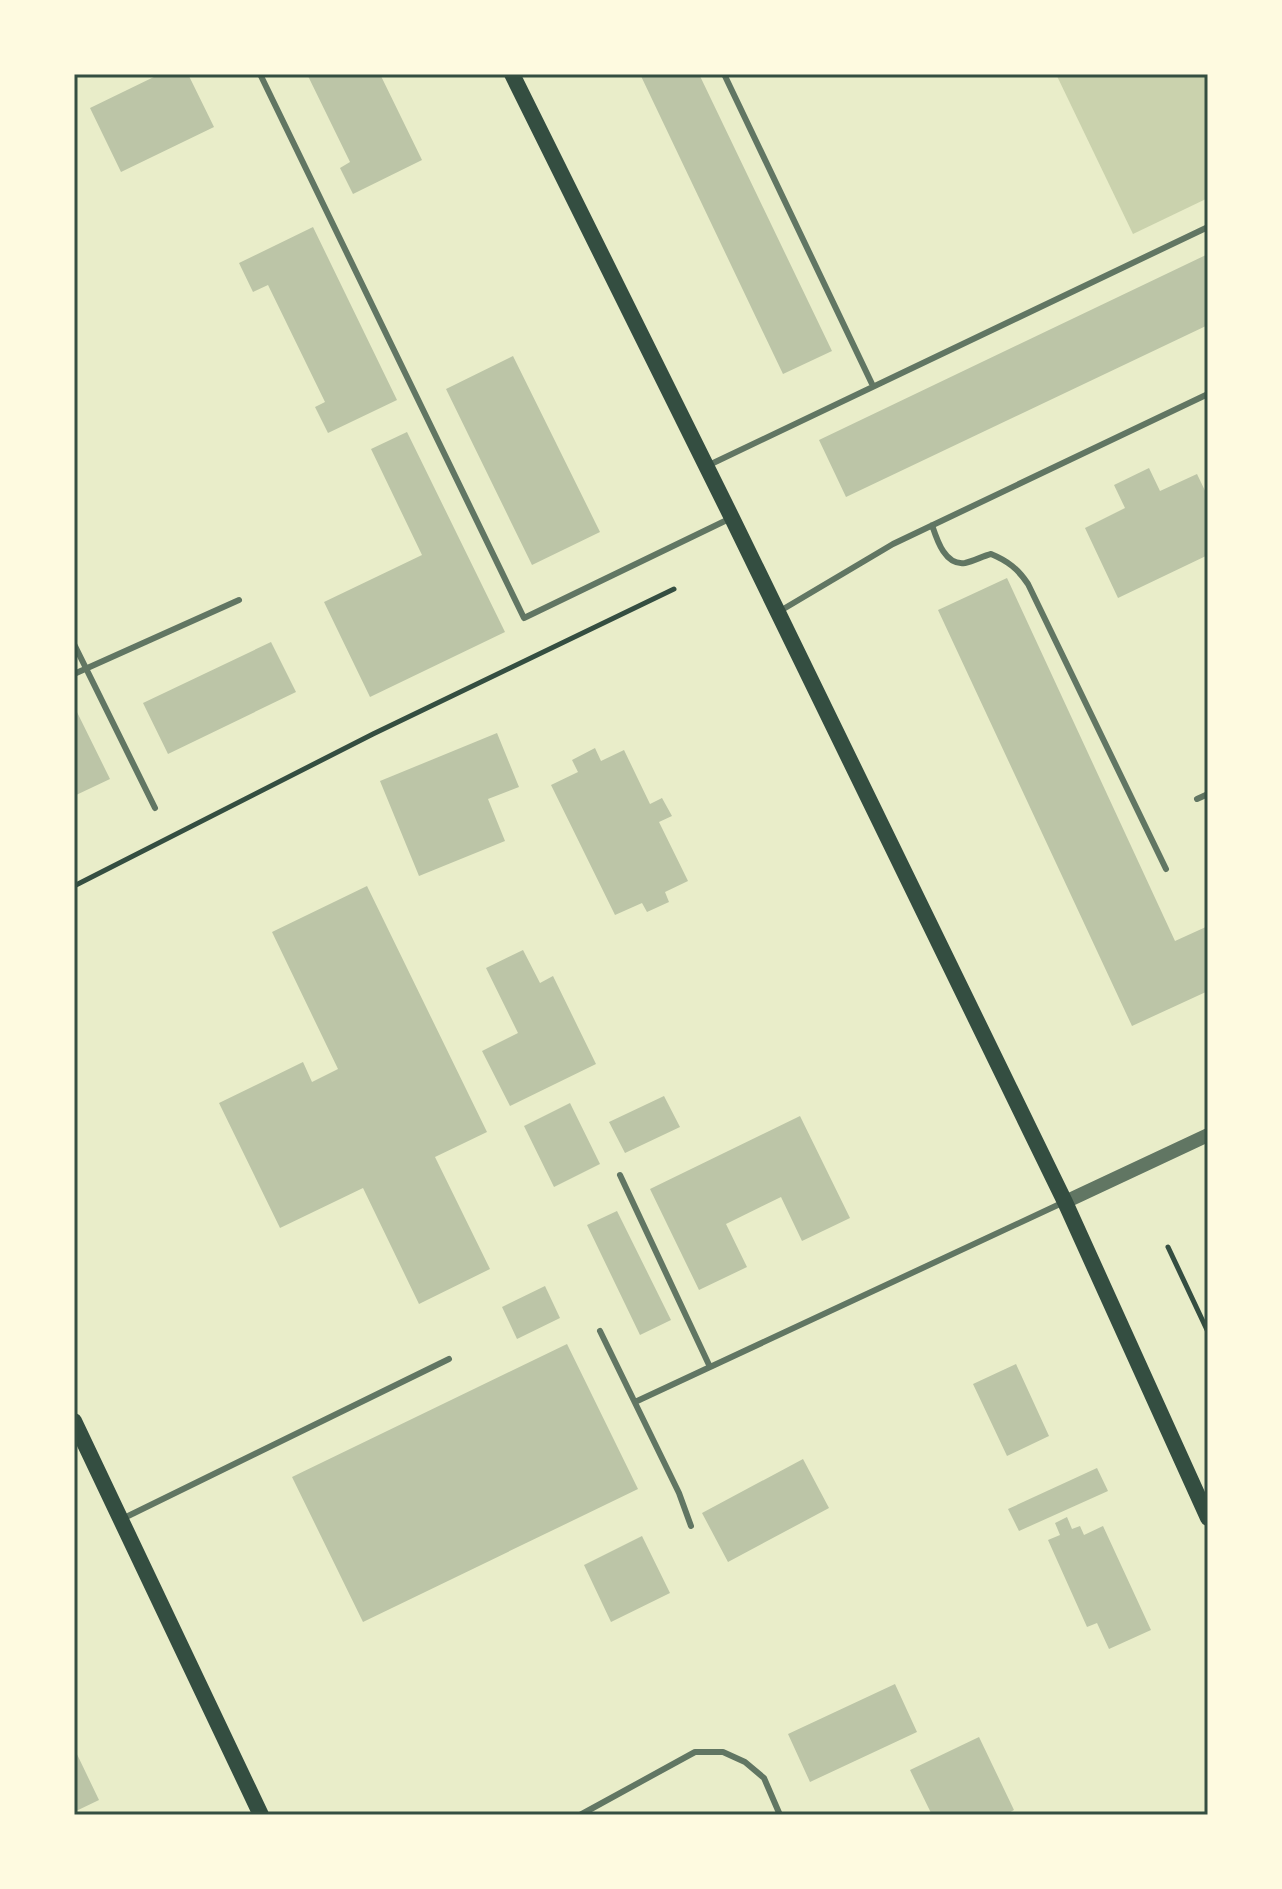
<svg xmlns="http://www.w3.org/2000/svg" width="1282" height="1889" font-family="'Work Sans',sans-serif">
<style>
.green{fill:#cad2ad}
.building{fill:#bcc5a7}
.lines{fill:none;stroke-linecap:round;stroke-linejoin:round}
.path{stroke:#344e41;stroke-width:5}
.service{stroke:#617663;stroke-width:6}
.tertiary{stroke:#617663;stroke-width:14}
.secondary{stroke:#344e41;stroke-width:16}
.neatline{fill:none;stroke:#344e41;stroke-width:3}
</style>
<rect width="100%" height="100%" fill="#e9edc9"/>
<path class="green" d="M1056,74H1208V198L1133,234Z"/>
<path class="building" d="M160,74H188L214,127L121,172L90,108Z
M307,74H380L422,160L353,194L340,168L350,162Z
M640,74H699L832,351L783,374Z
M313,227L397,400L328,433L315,407L325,402L268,285L253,292L239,263Z
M1208,254V325L846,497L819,440Z
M513,356L600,532L532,565L446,389Z
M407,432L505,632L370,697L324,602L422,555L371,449Z
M1149,468L1160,491L1197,474L1208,497V555L1118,598L1085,528L1125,508L1114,485Z
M1007,578L1175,941L1208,926V991L1132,1026L938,610Z
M271,642L296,692L168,754L143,703Z
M74,706L110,779L74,796Z
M497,733L519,787L488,799L505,841L419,876L380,781Z
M595,748L601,761L624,750L650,804L662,798L672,816L659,822L688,881L665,892L669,902L647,912L642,903L615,915L551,785L578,772L572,760Z
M367,886L487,1132L435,1157L490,1269L419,1304L363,1188L280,1228L219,1103L303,1062L312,1082L338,1069L272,932Z
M523,950L540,983L553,976L596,1064L510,1106L482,1051L518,1033L486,968Z
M664,1096L680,1127L625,1153L609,1122Z
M570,1103L600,1164L554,1187L524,1126Z
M800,1116L850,1218L802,1241L781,1197L726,1224L747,1267L699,1290L650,1189Z
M617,1211L671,1320L640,1335L587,1225Z
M545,1286L560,1318L517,1339L502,1307Z
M567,1344L638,1489L363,1622L292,1477Z
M1016,1364L1049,1436L1007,1456L973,1384Z
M803,1459L829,1508L728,1562L702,1513Z
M1097,1468L1108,1491L1019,1531L1008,1509Z
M1067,1517L1072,1529L1080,1526L1084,1535L1103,1526L1151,1630L1109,1649L1097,1623L1087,1627L1048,1540L1060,1535L1055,1523Z
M642,1536L670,1593L611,1622L584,1565Z
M895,1684L917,1732L810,1782L788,1734Z
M979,1737L1014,1810L1005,1815H932L910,1770Z
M74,1748L99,1800L74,1812Z"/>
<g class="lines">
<path class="path" d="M74,886L373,734L674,589
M1168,1247L1208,1332"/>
<path class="service" d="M260,74L524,618L729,519
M724,74L873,386
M709,465L1208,227
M932,525C937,540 945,566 965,563C974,561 983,556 991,554C1008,561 1018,569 1028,584L1166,869
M780,611L893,544L1208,394
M74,644L155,808
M74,674L239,600
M1197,799L1208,794
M620,1175L710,1367
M600,1331L679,1493L691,1526
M635,1402L1062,1203
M124,1518L449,1359
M580,1815L695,1752H723L745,1762L764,1778L780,1815"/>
<path class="tertiary" d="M1065,1202L1208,1135"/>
<path class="secondary" d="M512,74L732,518L1065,1202L1208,1518
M74,1421L261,1815"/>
</g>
<rect width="1282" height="1889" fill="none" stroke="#fefae0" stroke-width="152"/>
<rect x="76" y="76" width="1130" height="1737" class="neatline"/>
</svg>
